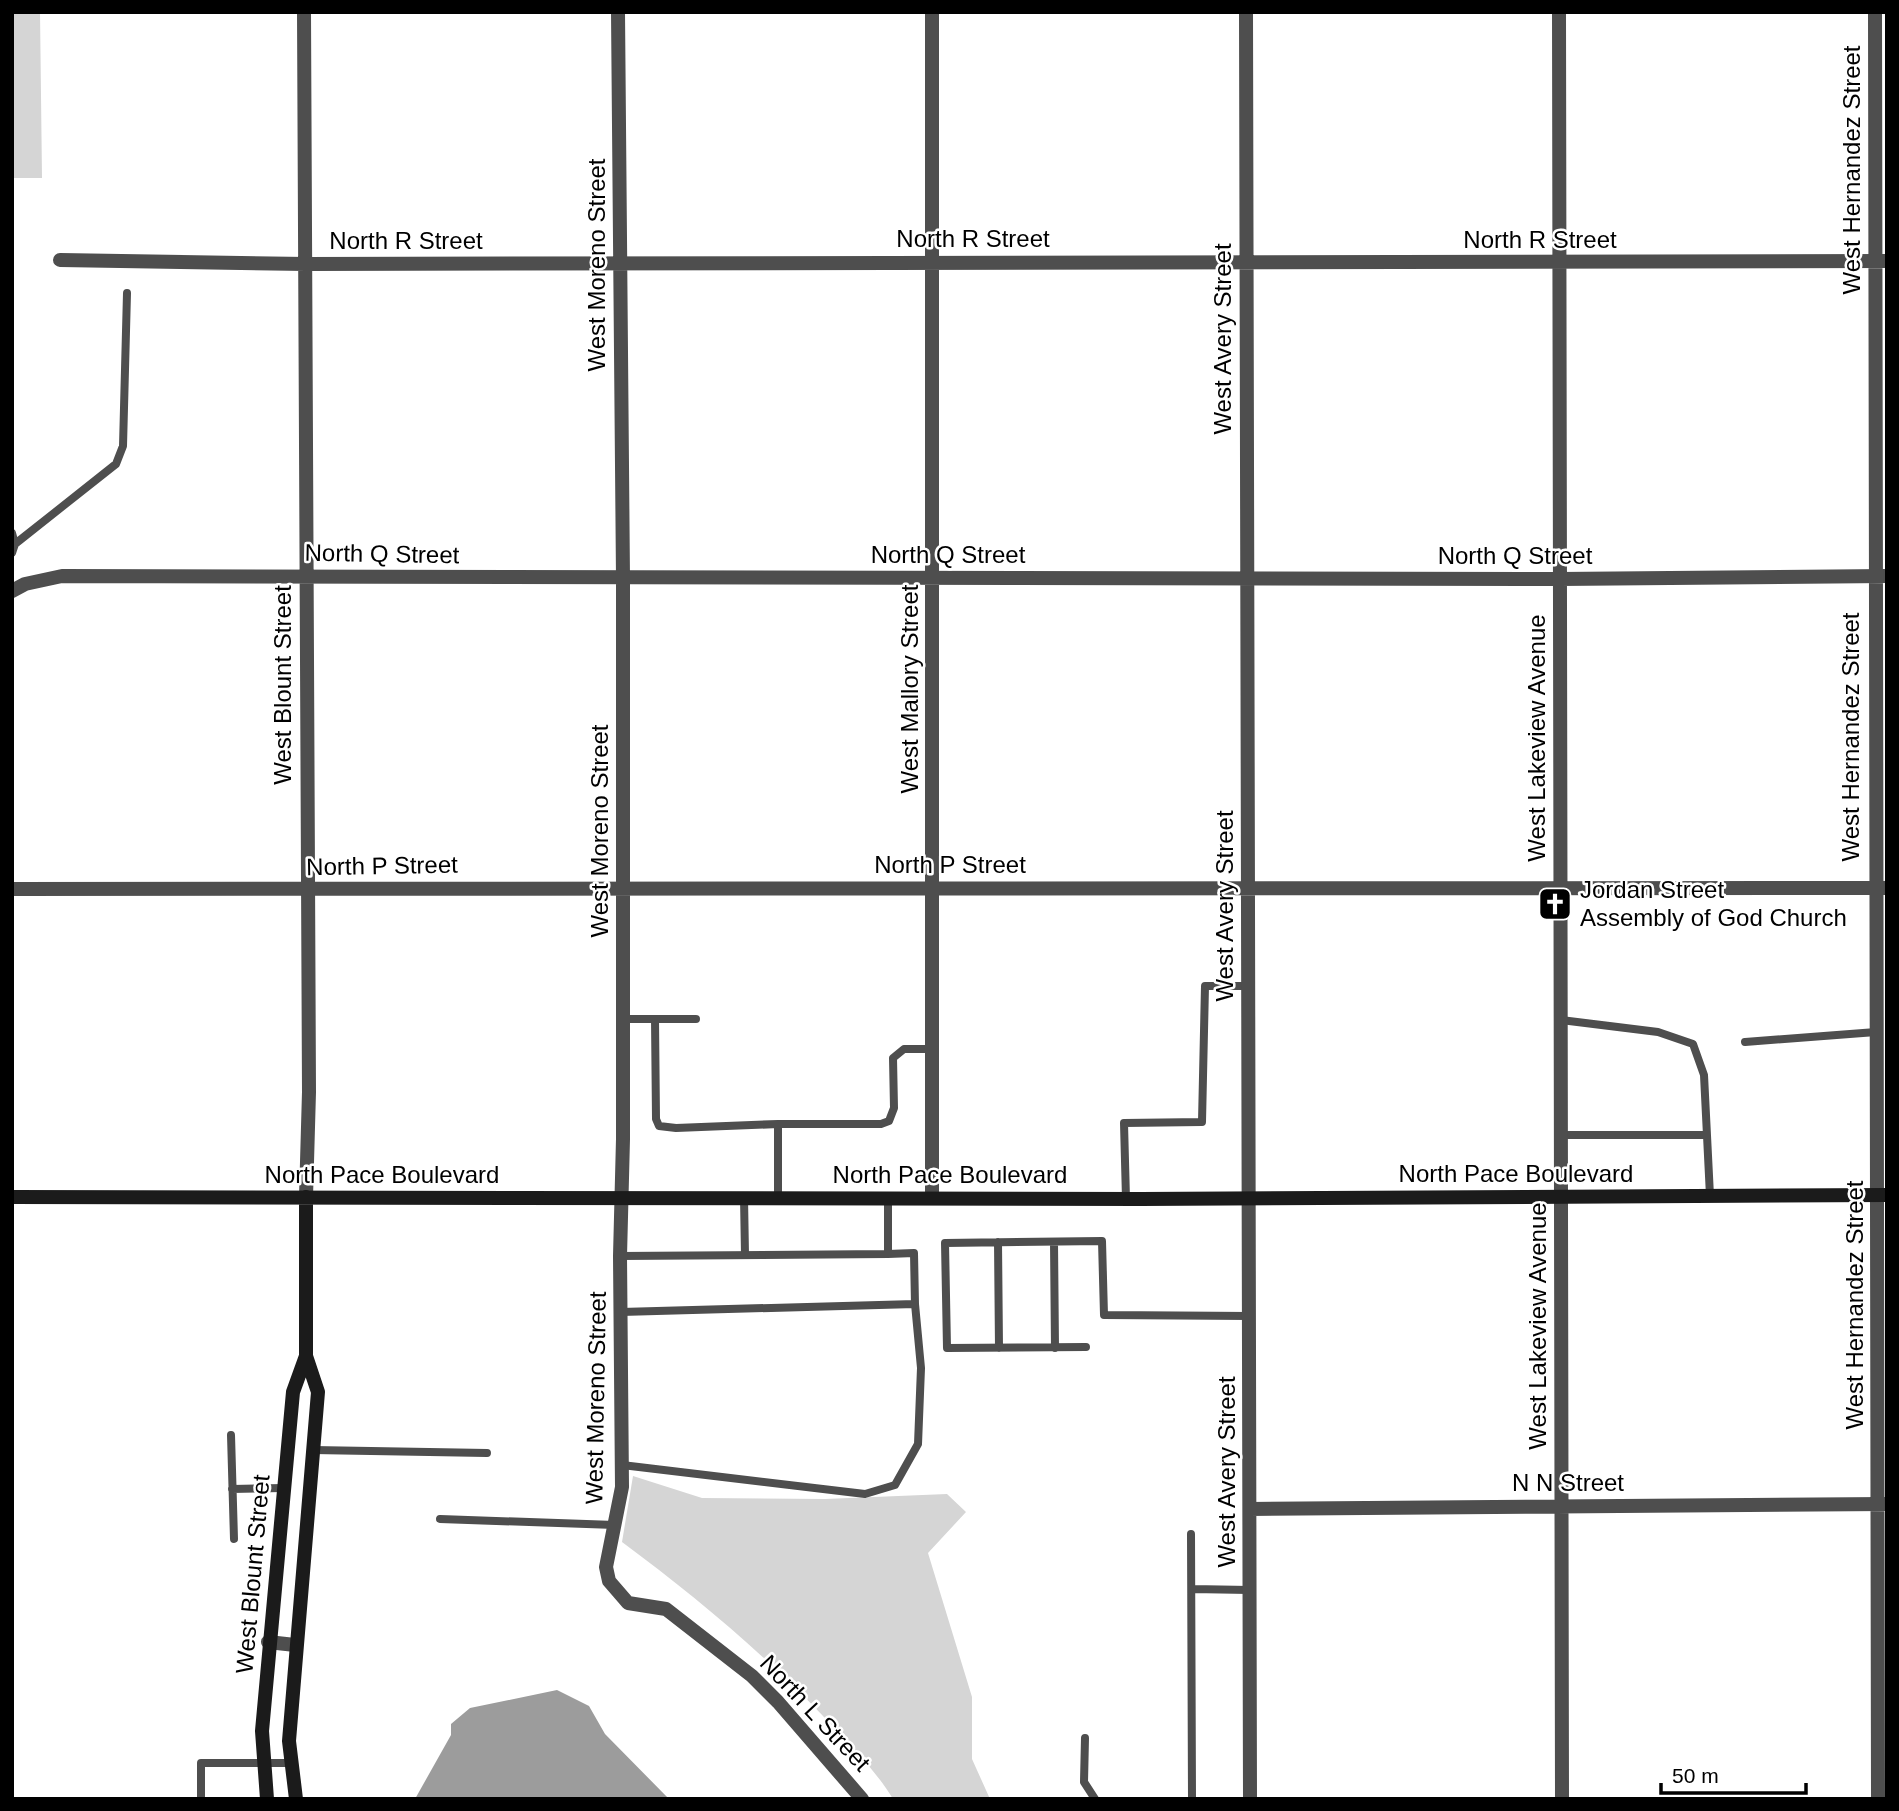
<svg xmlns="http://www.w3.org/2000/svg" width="1899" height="1811" font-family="Arial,sans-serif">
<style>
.green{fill:#d5d5d5}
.water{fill:#9c9c9c}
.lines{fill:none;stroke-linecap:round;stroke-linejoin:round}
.lane{stroke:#4e4e4e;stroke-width:8}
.street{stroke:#4e4e4e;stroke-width:14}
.secondary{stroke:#1b1b1b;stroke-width:14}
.labels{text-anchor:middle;stroke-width:5;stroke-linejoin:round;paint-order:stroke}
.street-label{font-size:24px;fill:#000;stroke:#fff}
.poi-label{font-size:24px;fill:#000;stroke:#fff;text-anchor:start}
</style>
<rect width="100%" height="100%" fill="#fff"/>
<path class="green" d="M12,12H40L42,178H12Z
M633,1476L702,1498L825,1499L947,1494L966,1512L928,1553L972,1697V1759L990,1799H893C878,1774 858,1754 839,1733C774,1662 699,1599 622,1542Z"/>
<path class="water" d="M557,1690L589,1706L605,1734L669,1799H415L451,1735V1724L470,1708Z"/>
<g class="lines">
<path class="lane" d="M12,533L15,544L12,553
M15,544L116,464L123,446L127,293
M623,1019H655L656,1119L659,1126L676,1128L778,1124
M655,1019H696
M1561,1020L1658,1032L1693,1044L1704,1075L1710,1196
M1745,1042L1876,1032
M1561,1135H1707
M744,1197L745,1255
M778,1197V1124H881L889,1121L894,1108L893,1058L904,1049H934
M1126,1199L1124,1123L1202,1122L1205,986H1248
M998,1242L999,1348
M1054,1242L1055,1348
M620,1256L888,1254V1197
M621,1312L915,1304L914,1253L888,1254
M1086,1347L947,1348L945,1243L1102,1241L1104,1315L1250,1316
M231,1435L234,1539
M313,1450L487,1453
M622,1465L865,1494L895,1485L918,1444L921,1368L915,1304
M232,1489L284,1488
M440,1519L615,1525
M1191,1534L1192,1799
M1192,1589L1249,1590
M1085,1738L1084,1782L1095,1799
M201,1799V1763H290"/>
<path class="street" d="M304,12L309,1092L306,1197
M618,12L623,578V1139L620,1256L622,1487L606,1567L609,1581L628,1603L666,1609L752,1676L778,1702L862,1799
M932,12V1197
M1246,12L1250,1799
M1559,12L1562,1799
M1875,12L1878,1799
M60,260L306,264L1887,261
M12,591L25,584L62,576L1560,579L1887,576
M12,889L1887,888
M1250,1509L1887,1504
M268,1642L295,1645"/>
<path class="secondary" d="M12,1197L1141,1199L1887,1195
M267,1799L262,1731L293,1392L306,1356
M296,1799L289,1741L318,1392L306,1356V1197"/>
</g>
<defs>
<symbol id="church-square" viewBox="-11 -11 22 22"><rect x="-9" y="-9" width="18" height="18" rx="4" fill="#000" stroke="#fff"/><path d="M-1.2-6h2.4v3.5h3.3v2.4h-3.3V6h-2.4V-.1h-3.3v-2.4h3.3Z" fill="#fff"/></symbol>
</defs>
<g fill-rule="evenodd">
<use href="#church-square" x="1536" y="885" width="38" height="38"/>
</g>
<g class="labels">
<g class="street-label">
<text transform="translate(1852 170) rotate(-90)" y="8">West Hernandez Street</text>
<text x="973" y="247">North R Street</text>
<text x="1540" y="248">North R Street</text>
<text x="406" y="249">North R Street</text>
<text transform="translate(597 265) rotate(-90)" y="8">West Moreno Street</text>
<text transform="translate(1223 339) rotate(-90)" y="8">West Avery Street</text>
<text transform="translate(382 554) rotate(1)" y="8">North Q Street</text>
<text x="948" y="563">North Q Street</text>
<text x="1515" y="564">North Q Street</text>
<text transform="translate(283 685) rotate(-90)" y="8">West Blount Street</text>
<text transform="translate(910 689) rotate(-90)" y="8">West Mallory Street</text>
<text transform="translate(1851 737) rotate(-90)" y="8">West Hernandez Street</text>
<text transform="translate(1537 738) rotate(-90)" y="8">West Lakeview Avenue</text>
<text transform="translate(600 831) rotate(-90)" y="8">West Moreno Street</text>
<text x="950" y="873">North P Street</text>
<text transform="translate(382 866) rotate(-1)" y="8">North P Street</text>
<text transform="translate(1225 906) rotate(-90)" y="8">West Avery Street</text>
<text x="1516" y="1182">North Pace Boulevard</text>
<text x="382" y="1183">North Pace Boulevard</text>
<text x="950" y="1183">North Pace Boulevard</text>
<text transform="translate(1855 1305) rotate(-90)" y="8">West Hernandez Street</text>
<text transform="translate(1538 1326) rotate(-90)" y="8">West Lakeview Avenue</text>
<text transform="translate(596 1398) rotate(-89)" y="8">West Moreno Street</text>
<text transform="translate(1227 1472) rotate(-90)" y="8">West Avery Street</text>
<text x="1568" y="1491">N N Street</text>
<text transform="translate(253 1574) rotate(-85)" y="8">West Blount Street</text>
<text transform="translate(815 1713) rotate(47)" y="8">North L Street</text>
</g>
<g class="poi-label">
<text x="1580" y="898">Jordan Street<tspan x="1580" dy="28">Assembly of God Church</tspan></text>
</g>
</g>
<rect width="1899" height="1811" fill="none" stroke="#000000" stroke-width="28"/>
<path d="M1661 1783v10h145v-10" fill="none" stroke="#000000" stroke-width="3.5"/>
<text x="1672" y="1783" font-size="21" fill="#000000" stroke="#ffffff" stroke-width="5" paint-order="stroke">50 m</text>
</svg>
